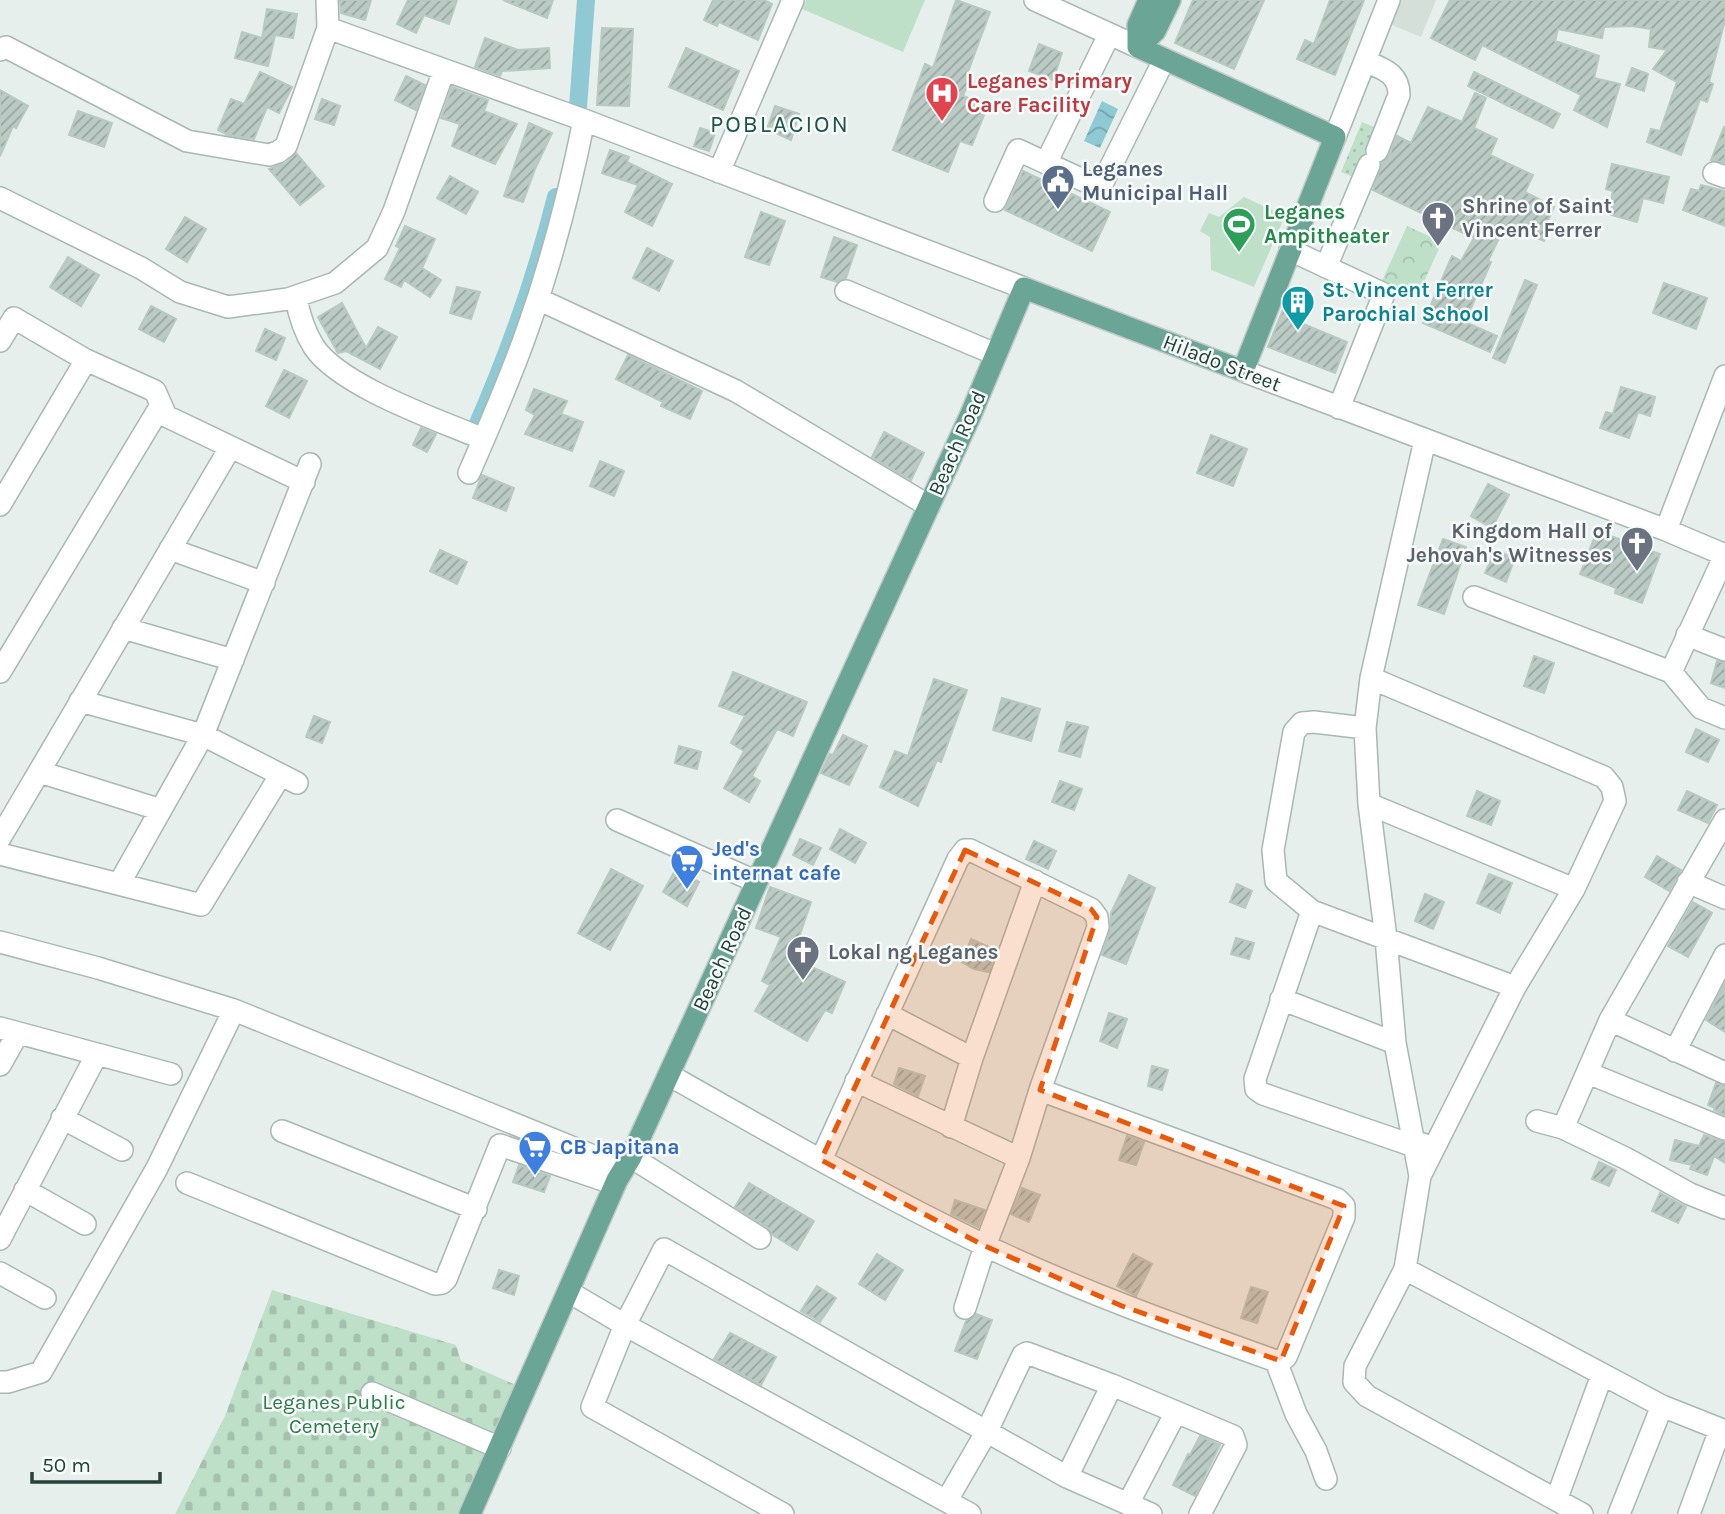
<svg xmlns="http://www.w3.org/2000/svg" width="1725" height="1514" font-family="Karla,sans-serif">
<style>
.built{fill:#d4dfda}
.grass{fill:url(#grass-dots)}
.forest{fill:url(#forest-crowns)}
.cemetery{fill:url(#cemetery-stones)}
.park{fill:#bfe0c8}
.water{fill:url(#water-waves)}
.lines{fill:none;stroke-linecap:round;stroke-linejoin:round}
.canal{stroke:#8ec9d4;stroke-width:18}
.building{fill:url(#building-hatch);stroke:#b8c9c2;stroke-width:2}
.minor-casing{stroke:#a8b8b2;stroke-width:24}
.major-casing{stroke:#c2cac8;stroke-width:24}
.minor{stroke:#fff;stroke-width:21}
.major{stroke:#6aa596;stroke-width:21}
.marked{fill:#e8590c;fill-opacity:0.2;stroke:#e8590c;stroke-width:5;stroke-dasharray:14 9;stroke-linejoin:round}
.labels{text-anchor:middle;stroke-width:5;stroke-linejoin:round;paint-order:stroke}
.health-label{font-size:21px;font-weight:bold;fill:#be3a42;stroke:#f7fbf9;text-anchor:start}
.service-label{font-size:21px;font-weight:bold;fill:#4e5e75;stroke:#f7fbf9;text-anchor:start}
.worship-label{font-size:21px;font-weight:bold;fill:#5b616d;stroke:#f7fbf9;text-anchor:start}
.leisure-label{font-size:21px;font-weight:bold;fill:#27864d;stroke:#f7fbf9;text-anchor:start}
.culture-label{font-size:21px;font-weight:bold;fill:#0d838f;stroke:#f7fbf9;text-anchor:start}
.street-label{font-size:21px;fill:#24423a;stroke:#f7fbf9}
.shop-label{font-size:21px;font-weight:bold;fill:#366cbe;stroke:#f7fbf9;text-anchor:start}
.park-label{font-size:21px;fill:#2d7a4b;stroke:#f7fbf9}
.quarter-label{font-size:24px;letter-spacing:2px;fill:#1f5548;stroke:#f7fbf9}
</style>
<defs>
<pattern id="grass-dots" width="8" height="8" patternUnits="userSpaceOnUse" patternTransform="scale(1.75)"><rect width="8" height="8" fill="#bfe0c8"/><path d="M2 2h.1M6 6h.1" fill="none" stroke="#a4c1ad" stroke-width="1.8" stroke-linecap="round"/></pattern>
<pattern id="forest-crowns" width="20" height="18" patternUnits="userSpaceOnUse" patternTransform="scale(1.75)"><rect width="20" height="18" fill="#bfe0c8"/><path d="M2 6a3 3 0 1 1 6 0M12 15a3 3 0 1 1 6 0" fill="none" stroke="#a4c1ad"/></pattern>
<pattern id="cemetery-stones" width="16" height="16" patternUnits="userSpaceOnUse" patternTransform="scale(1.75)"><rect width="16" height="16" fill="#bfe0c8"/><path d="M2 7V4a2 2 0 0 1 4 0v3zM10 15v-3a2 2 0 0 1 4 0v3z" fill="#a4c1ad"/></pattern>
<pattern id="water-waves" width="16" height="10" patternUnits="userSpaceOnUse" patternTransform="scale(1.75)"><rect width="16" height="10" fill="#8ec9d4"/><path d="M0 5q4-4 8 0t8 0" fill="none" stroke="#74a5ad"/></pattern>
<pattern id="building-hatch" width="6" height="6" patternUnits="userSpaceOnUse" patternTransform="scale(1.75)"><rect width="6" height="6" fill="#bbcac4"/><path d="M-1 1l2-2M0 6l6-6M5 7l2-2" fill="none" stroke="#98a6a0"/></pattern>
</defs>
<rect width="100%" height="100%" fill="#e6efeb"/>
<path class="built" d="M1397,0H1436L1421,37L1387,23Z"/>
<path class="grass" d="M1362,122L1379,129L1358,179L1341,172Z"/>
<path class="forest" d="M1407,226L1442,242L1417,297L1382,281Z"/>
<path class="cemetery" d="M272,1290L456,1345L461,1361L525,1389L464,1514H175L225,1416Z"/>
<path class="park" d="M806,0H925L903,52L802,9Z
M1244,197L1285,216L1254,287L1211,270L1210,237L1200,231L1209,213L1219,217Z"/>
<path class="water" d="M1102,101L1118,109L1100,148L1084,141Z"/>
<g class="lines">
<path class="canal" d="M578,107L586,0
M476,428C509,353 536,277 556,197"/>
</g>
<path class="building" d="M340,0H371L365,20L341,13Z
M408,0H457L449,24L424,15L416,33L397,24Z
M503,0H553L547,18Z
M713,0H764L772,4L758,40L719,22L717,26L704,20Z
M956,0L990,12L965,80L969,81L963,96L988,105L972,145L960,141L948,172L893,150L925,64L933,68Z
M1193,0H1264L1234,69L1175,43Z
M1330,0H1364L1335,75L1297,59L1305,40L1314,44Z
M1450,0H1725V20L1709,82L1713,84L1707,102L1700,99L1681,155L1647,142L1651,129L1660,131L1677,82L1653,69L1667,50L1649,47L1651,29L1632,26L1604,27L1602,38L1558,29L1555,41L1599,56L1594,78L1620,84L1607,127L1574,110L1581,95L1482,45L1475,60L1431,38Z
M267,9L297,14L293,38L275,35L268,66L235,58L242,32L262,38Z
M602,28L633,29L629,106L597,105Z
M485,38L518,50L549,48L550,68L502,71L500,76L475,67Z
M1039,44L1062,53L1053,80L1029,71Z
M686,48L739,71L723,110L669,87Z
M1632,68L1648,74L1644,91L1626,85Z
M260,72L292,87L279,113L267,107L254,139L228,135L218,130L231,99L244,104Z
M1474,72L1560,114L1553,128L1468,86Z
M406,76L425,85L416,110L395,100Z
M452,87L488,100L484,111L517,124L495,164L452,146L460,124L441,118Z
M0,90L28,106L16,128L13,126L0,156Z
M1475,93L1486,98L1474,128L1497,139L1490,155L1533,175L1525,192L1554,207L1546,225L1550,228L1544,241L1510,226L1506,235L1501,234L1488,261L1491,262L1465,322L1497,336L1490,352L1423,323L1452,256L1461,261L1474,238L1373,190L1382,163L1389,156L1397,136L1411,143L1428,107L1462,122Z
M322,99L340,106L334,125L315,119Z
M775,106L799,114L791,140L767,129Z
M78,111L112,123L104,147L69,135Z
M529,123L552,133L535,169L523,202L504,196Z
M1724,127L1725,128V163L1711,160Z
M700,128L715,133L709,151L694,146Z
M610,150L629,157L627,162L672,184L652,226L625,212L638,185L602,173Z
M296,153L324,186L300,205L269,169L286,163Z
M1612,164L1669,177L1663,203L1643,198L1637,222L1608,214L1613,191L1606,189Z
M1023,171L1110,212L1092,251L1005,210Z
M450,176L478,192L466,214L437,198Z
M1701,185L1725,191V226L1683,210L1691,189L1699,191Z
M761,212L785,221L769,265L745,257Z
M185,217L206,229L187,262L166,249Z
M405,226L435,239L422,268L441,280L430,297L404,280L401,287L385,279L400,248L396,246Z
M834,237L857,245L846,278L837,282L821,277Z
M647,248L673,261L659,291L633,278Z
M68,257L99,275L81,306L50,287Z
M1525,280L1537,285L1505,363L1493,358Z
M1664,283L1707,298L1696,329L1653,313Z
M457,287L480,292L471,319L450,313Z
M1286,302L1301,309L1296,321L1347,342L1335,373L1268,347Z
M342,303L366,348L378,327L397,337L380,369L346,351L338,353L318,317Z
M151,306L176,319L164,342L139,329Z
M265,329L285,338L276,360L256,351Z
M628,355L702,391L690,419L661,406L663,402L616,379Z
M284,370L307,381L289,418L266,406Z
M1621,387L1655,397L1650,416L1638,412L1629,438L1600,428L1606,412L1613,414Z
M534,389L567,401L561,414L583,422L572,451L525,434L535,415L526,410Z
M421,428L436,434L427,452L413,445Z
M884,432L924,453L911,480L872,457Z
M1211,435L1247,449L1233,486L1197,473Z
M600,461L624,471L614,496L590,486Z
M482,475L514,488L506,511L473,498Z
M1488,484L1509,495L1492,528L1471,516Z
M1597,531L1660,554L1642,603L1615,593L1616,588L1580,574Z
M1443,539L1466,547L1444,614L1418,605Z
M440,550L467,562L457,584L430,571Z
M1495,550L1515,558L1506,582L1485,573Z
M1534,656L1554,663L1544,693L1524,686Z
M1717,661L1725,663V688L1711,683Z
M733,672L807,702L793,736L777,729L752,776L760,781L749,802L724,788L744,751L731,743L745,716L719,706Z
M934,679L967,690L941,762L937,760L918,806L880,787L895,751L908,756Z
M1002,698L1040,709L1031,741L993,730Z
M314,716L330,722L322,743L306,737Z
M1067,722L1088,727L1080,757L1059,751Z
M1696,729L1719,740L1708,762L1686,752Z
M843,735L867,746L849,785L821,773L830,754L833,755Z
M679,746L701,752L697,769L675,763Z
M1060,781L1082,789L1074,810L1052,802Z
M1477,791L1500,801L1491,825L1467,816Z
M1687,791L1717,805L1708,823L1678,810Z
M840,829L866,843L855,863L830,849Z
M800,839L821,848L813,865L793,855Z
M1034,841L1056,851L1048,869L1026,859Z
M1657,856L1681,870L1669,891L1645,877Z
M611,869L643,886L610,950L578,933Z
M676,869L699,882L687,906L663,892Z
M1489,874L1512,883L1500,913L1477,903Z
M1129,875L1155,888L1126,964L1102,955L1110,931L1111,913Z
M1237,884L1252,891L1245,908L1230,902Z
M770,887L811,902L792,958L845,982L832,1013L825,1010L807,1041L755,1011L770,985L762,981L781,937L756,928Z
M1425,894L1444,902L1433,929L1415,921Z
M1693,902L1712,913L1688,957L1668,946Z
M1236,938L1254,943L1249,959L1231,954Z
M971,939L996,950L989,972L974,969L962,962Z
M1725,983V1032L1706,1020Z
M1109,1013L1127,1019L1117,1048L1100,1041Z
M1152,1066L1168,1070L1162,1090L1148,1086Z
M899,1068L925,1076L918,1096L894,1084Z
M1716,1083L1725,1086V1115L1714,1110L1715,1108L1708,1105Z
M1704,1135L1725,1142V1163L1714,1156L1707,1175L1690,1169L1692,1165L1670,1160L1675,1140L1699,1146Z
M1127,1136L1144,1142L1136,1165L1119,1160Z
M1599,1162L1616,1170L1609,1186L1592,1179Z
M519,1165L550,1176L544,1192L513,1182Z
M749,1183L814,1221L797,1250L773,1235L767,1227L735,1207Z
M1022,1188L1040,1195L1029,1222L1011,1214Z
M1660,1193L1686,1207L1678,1223L1652,1211Z
M955,1200L985,1210L978,1227L951,1214Z
M877,1254L903,1270L885,1300L859,1284Z
M1133,1254L1152,1264L1136,1296L1117,1286Z
M499,1270L519,1276L514,1295L493,1288Z
M817,1286L836,1298L820,1322L801,1311Z
M1251,1287L1268,1292L1257,1323L1241,1318Z
M976,1314L992,1320L977,1359L955,1351L966,1321Z
M730,1333L776,1357L761,1385L714,1359Z
M1200,1436L1220,1445L1195,1496L1173,1485L1188,1454L1190,1455Z"/>
<g class="lines">
<defs>
<path id="minor" d="M1035,0L1138,47
M328,28L584,120L1024,288
M0,50L6,47L187,141L269,155L278,152L286,146L328,28L327,0
M1365,61C1383,69 1399,73 1399,95L1377,151
M1335,137L1389,0
M1046,163L1109,35
M719,172L793,0
M1714,173L1725,177
M0,198L141,268L180,292L228,307L288,299L335,283L377,248L394,211L444,70
M995,201L1018,150L1100,188L1164,60
M1290,250L1384,294L1339,408
M1326,267L1369,165
M846,291L995,354
M296,297C299,315 304,331 314,347C341,387 439,420 483,439
M538,299L736,391L929,506
M0,341L14,318L86,360L155,391L166,416L304,482
M1243,371L1666,530L1725,555
M1425,440L1371,678L1365,728L1369,804L1386,938L1395,1043L1420,1176L1405,1269L1662,1406L1725,1431
M469,473C490,425 511,377 528,328C552,260 570,190 584,120
M0,505L86,360
M1666,530L1725,376
M170,549L264,583
M1474,597L1671,672L1701,708L1725,718
M123,628L233,660
M1687,635L1725,650
M0,672L160,407
M1671,672L1725,555
M1371,678L1604,777L1612,787L1615,801L1574,889L1515,987L1420,1176
M80,701L203,735L297,783
M1365,728L1314,722L1302,723L1294,732L1273,850L1276,881L1312,911L1255,1079L1256,1089L1263,1094L1414,1146L1423,1144
M40,772L161,810
M1369,804L1574,889
M617,820L757,882
M1725,820L1610,1020L1563,1128L1627,1159L1690,1194L1725,1208
M0,838L230,448
M0,854L201,905L280,776
M1688,882L1725,898
M119,884L203,735L310,464
M1312,911L1515,987
M0,942L98,968L234,1010L623,1168
M1281,999L1395,1043
M887,1014L972,1058
M1610,1020L1725,1073
M0,1028L171,1074
M1675,1051L1725,955
M0,1065L18,1033
M1588,1073L1725,1129
M669,1075C773,1134 878,1194 986,1246C1080,1291 1178,1326 1276,1361H1281L1286,1357L1344,1217V1206L1337,1199L1040,1090
M856,1081L1019,1158
M62,1118L122,1150
M1537,1121L1563,1128
M951,1127L972,1058L1035,881
M282,1131L476,1209
M631,1157L760,1238
M821,1160L958,859L965,850H970L1091,909L1097,917L1098,927L1040,1090L1019,1158L985,1246L965,1308
M187,1183L435,1284L442,1283L446,1279L500,1145L615,1184
M25,1190L85,1224
M0,1239L97,1054
M1405,1269L1355,1366L1354,1382L1367,1396L1582,1514
M0,1273L45,1298
M569,1292L625,1325L970,1514
M1276,1361L1296,1414L1316,1451L1326,1479
M0,1382H8L41,1372L157,1168L234,1010
M372,1393L500,1448
M1067,1477L1112,1385
M1557,1498L1602,1375
M947,1500L987,1431L1023,1355L1027,1353L1112,1385L1233,1436L1236,1445L1200,1514
M1128,1504L1176,1412
M783,1514L592,1407L625,1325L664,1249L1067,1477L1151,1514
M1619,1514L1662,1406
M1689,1514L1720,1430"/>
<path id="major" d="M1138,47L1155,31L1170,0
M1138,47V25L1149,0
M470,1514L617,1180L631,1157L971,414L1024,288L1243,371L1335,137L1138,47"/>
</defs>
<use href="#minor" class="minor-casing"/>
<use href="#major" class="major-casing"/>
<use href="#minor" class="minor"/>
<use href="#major" class="major"/>
</g>
<path class="marked" d="M965,850L1091,909L1097,917L1040,1090L1344,1206L1281,1361L1122,1306L985,1246L821,1160Z"/>
<defs>
<symbol id="hospital-pin" viewBox="-11 -11 22 30"><path d="M0 17L-7.5 6A9.5 9.5 0 1 1 7.5 6Z" fill="#e0444e" stroke="#f7fbf9"/><path d="M-5-5h3v3.5h4V-5h3V5h-3V1.5h-4V5h-3Z" fill="#fff"/></symbol>
<symbol id="civic-pin" viewBox="-11 -11 22 30"><path d="M0 17L-7.5 6A9.5 9.5 0 1 1 7.5 6Z" fill="#5c6f8a" stroke="#f7fbf9"/><path d="M-.6-6.5H3V-4.5H.6V-3L4-1V1h2V6H-6V1h2V-1L-.6-3ZM-1.2 2.5V6h2.4V2.5Z" fill="#fff"/></symbol>
<symbol id="church-pin" viewBox="-11 -11 22 30"><path d="M0 17L-7.5 6A9.5 9.5 0 1 1 7.5 6Z" fill="#6b7280" stroke="#f7fbf9"/><path d="M-1.2-6h2.4v3.5h3.3v2.4h-3.3V6h-2.4V-.1h-3.3v-2.4h3.3Z" fill="#fff"/></symbol>
<symbol id="stadium-pin" viewBox="-11 -11 22 30"><path d="M0 17L-7.5 6A9.5 9.5 0 1 1 7.5 6Z" fill="#2e9e5b" stroke="#f7fbf9"/><path d="M0-5a6.5 5 0 1 0 0 10a6.5 5 0 1 0 0-10ZM-3.5-1.8h7v3.6h-7Z" fill="#fff"/></symbol>
<symbol id="building-pin" viewBox="-11 -11 22 30"><path d="M0 17L-7.5 6A9.5 9.5 0 1 1 7.5 6Z" fill="#0f9aa8" stroke="#f7fbf9"/><path d="M-4-6H4V6H1V3H-1V6H-4ZM-2.5-4.3h1.7v1.8h-1.7ZM.8-4.3h1.7v1.8H.8ZM-2.5-1h1.7V.8h-1.7ZM.8-1h1.7V.8H.8Z" fill="#fff"/></symbol>
<symbol id="supermarket-pin" viewBox="-11 -11 22 30"><path d="M0 17L-7.5 6A9.5 9.5 0 1 1 7.5 6Z" fill="#3f7fe0" stroke="#f7fbf9"/><path d="M-6-5.5h2.5l.6 2H6L4.5 2H-2.5L-4.4-4H-6ZM-1.5 3.2a1.3 1.3 0 1 0 .1 0ZM3 3.2a1.3 1.3 0 1 0 .1 0Z" fill="#fff"/></symbol>
</defs>
<g fill-rule="evenodd">
<use href="#hospital-pin" x="923" y="74" width="38" height="52"/>
<use href="#civic-pin" x="1039" y="162" width="38" height="52"/>
<use href="#church-pin" x="1419" y="199" width="38" height="52"/>
<use href="#stadium-pin" x="1220" y="205" width="38" height="52"/>
<use href="#building-pin" x="1279" y="283" width="38" height="52"/>
<use href="#church-pin" x="1618" y="524" width="38" height="52"/>
<use href="#supermarket-pin" x="668" y="842" width="38" height="52"/>
<use href="#church-pin" x="784" y="933" width="38" height="52"/>
<use href="#supermarket-pin" x="516" y="1128" width="38" height="52"/>
</g>
<g class="labels">
<g class="health-label">
<text x="967" y="88">Leganes Primary<tspan x="967" dy="24">Care Facility</tspan></text>
</g>
<g class="service-label">
<text x="1082" y="176">Leganes<tspan x="1082" dy="24">Municipal Hall</tspan></text>
</g>
<g class="worship-label">
<text x="1462" y="213">Shrine of Saint<tspan x="1462" dy="24">Vincent Ferrer</tspan></text>
<text x="1612" y="538" text-anchor="end">Kingdom Hall of<tspan x="1612" dy="24">Jehovah's Witnesses</tspan></text>
<text x="828" y="959">Lokal ng Leganes</text>
</g>
<g class="leisure-label">
<text x="1264" y="219">Leganes<tspan x="1264" dy="24">Ampitheater</tspan></text>
</g>
<g class="culture-label">
<text x="1322" y="297">St. Vincent Ferrer<tspan x="1322" dy="24">Parochial School</tspan></text>
</g>
<g class="street-label">
<text transform="translate(1222 363) rotate(21)" y="7">Hilado Street</text>
<text transform="translate(957 443) rotate(-66)" y="7">Beach Road</text>
<text transform="translate(722 959) rotate(-65)" y="7">Beach Road</text>
</g>
<g class="shop-label">
<text x="712" y="856">Jed's<tspan x="712" dy="24">internat cafe</tspan></text>
<text x="560" y="1154">CB Japitana</text>
</g>
<g class="park-label">
<text x="334" y="1409">Leganes Public<tspan x="334" dy="24">Cemetery</tspan></text>
</g>
<g class="quarter-label">
<text x="780" y="132">POBLACION</text>
</g>
</g>
<path d="M32 1472v10h128v-10" fill="none" stroke="#24423a" stroke-width="3.5"/>
<text x="42" y="1472" font-size="21" fill="#24423a" stroke="#f7fbf9" stroke-width="5" paint-order="stroke">50 m</text>
</svg>
